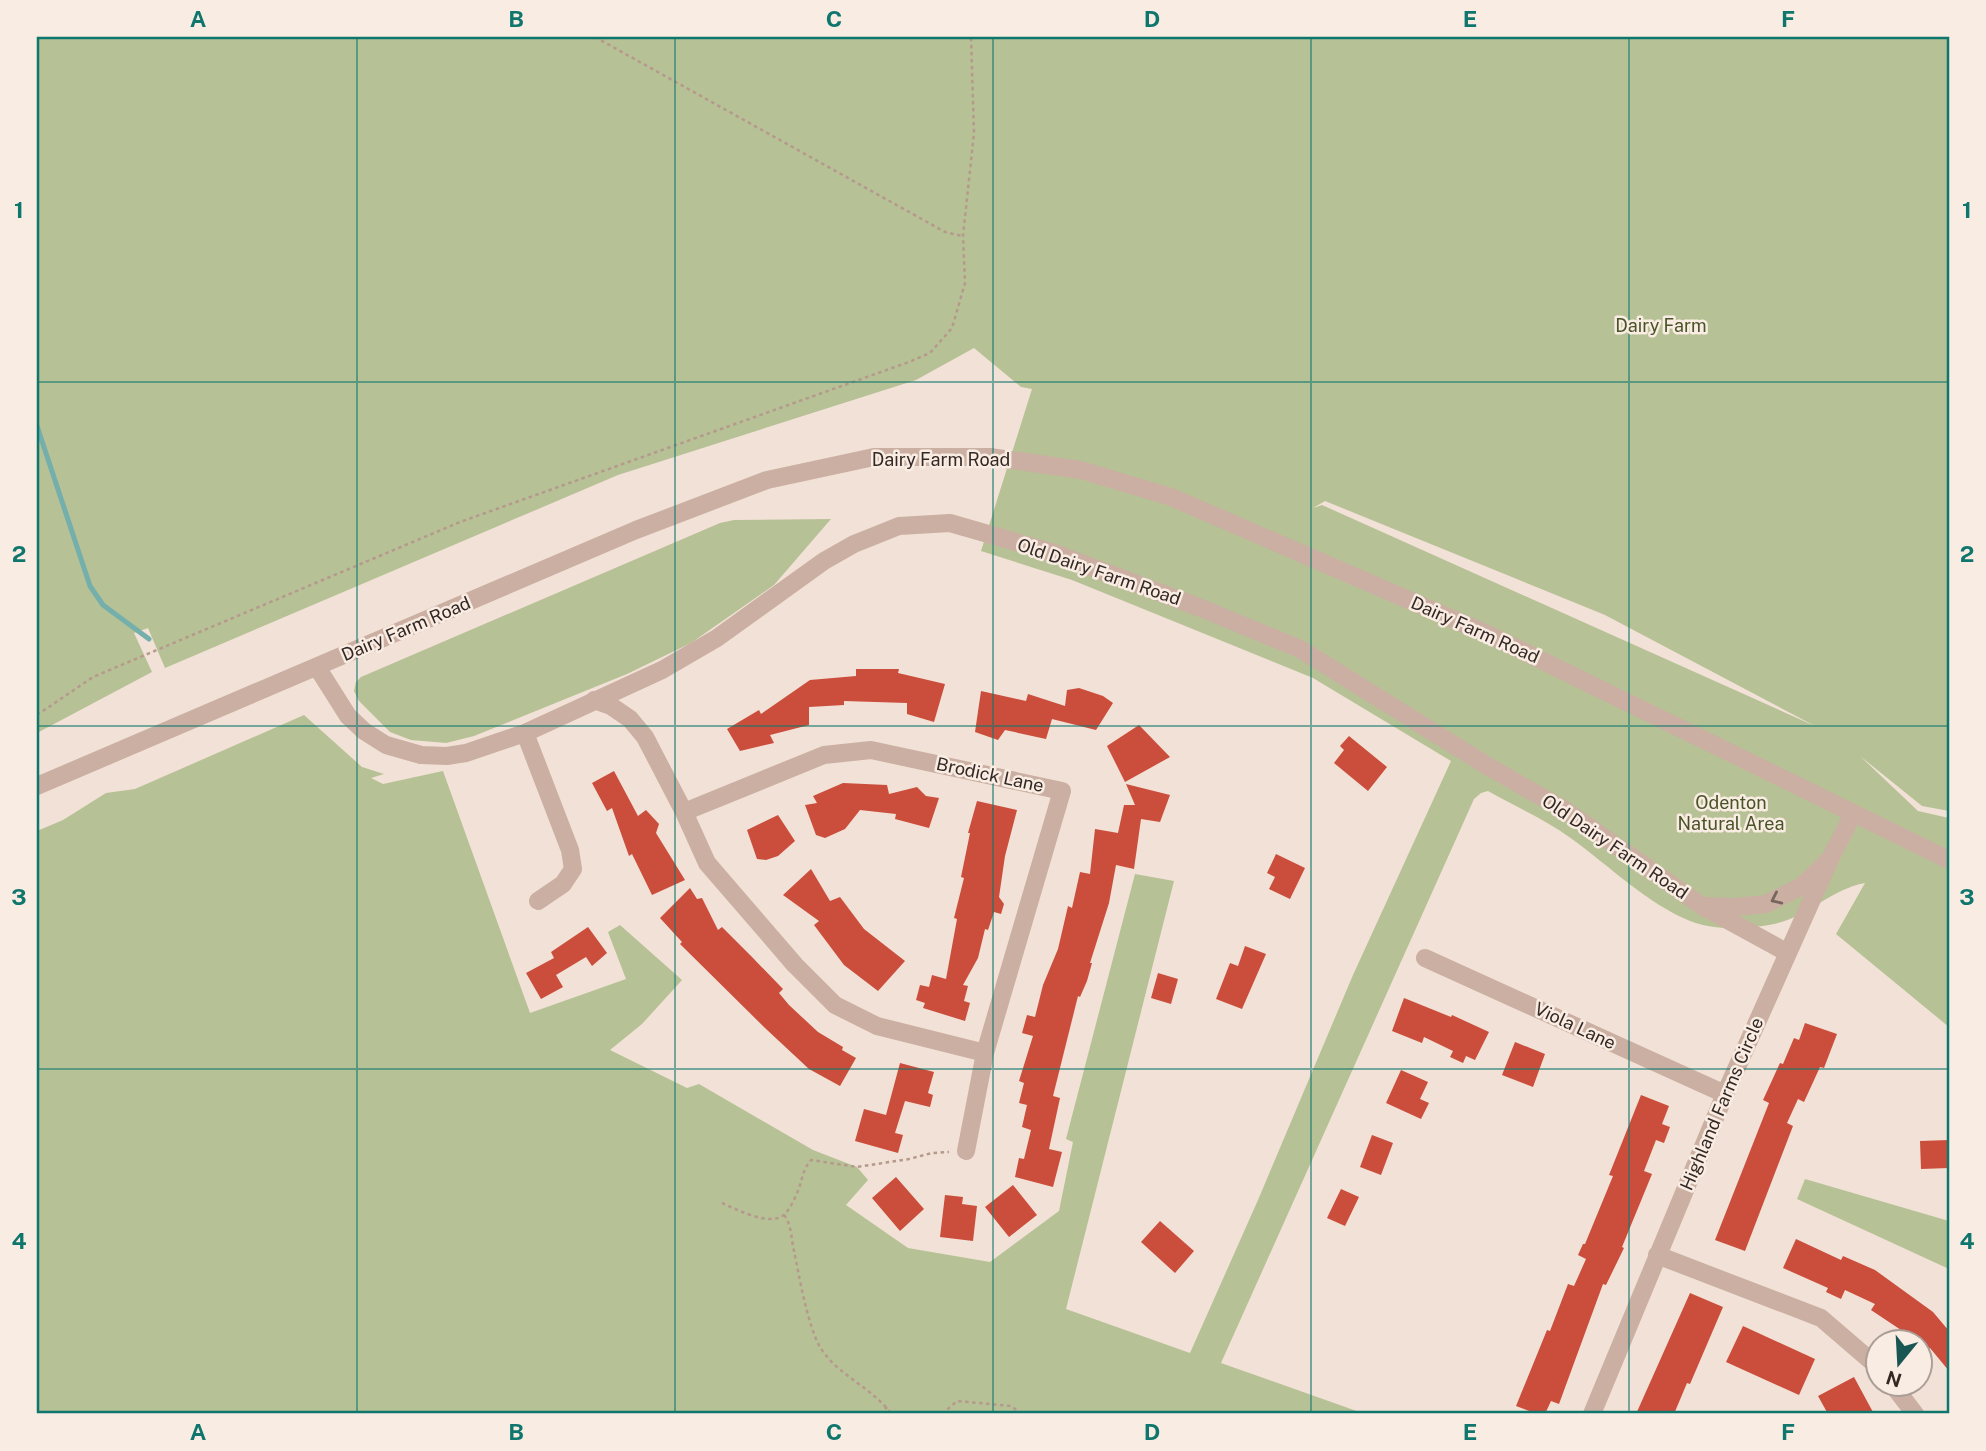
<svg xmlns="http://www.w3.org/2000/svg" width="1986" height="1451" font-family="'Public Sans',sans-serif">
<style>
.green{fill:#b7c196;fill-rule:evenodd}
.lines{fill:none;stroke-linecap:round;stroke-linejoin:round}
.stream{stroke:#74afab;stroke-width:5}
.building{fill:#cb4d3b}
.path{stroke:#b5998c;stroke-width:2.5;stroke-dasharray:3.5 3.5;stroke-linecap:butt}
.street{stroke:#caafa2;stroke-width:18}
.oneway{stroke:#78655d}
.grid{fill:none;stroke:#0f766e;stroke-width:2;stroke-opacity:0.55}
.labels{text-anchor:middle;stroke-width:5;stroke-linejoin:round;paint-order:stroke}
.park-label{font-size:18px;fill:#485328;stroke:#f9ece2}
.street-label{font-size:18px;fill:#342825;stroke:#f9ece2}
.neatline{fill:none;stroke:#0f766e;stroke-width:2.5}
.grid-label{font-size:23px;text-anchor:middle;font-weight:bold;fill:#0f766e}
</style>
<rect width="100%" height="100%" fill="#f2e1d6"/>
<path class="green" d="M37,37H1949V811L1922,806L1860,756L1918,811L1949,818V1027L1836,934L1865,883C1831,889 1808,917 1774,924C1748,929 1715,931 1690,921C1648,904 1608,865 1572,839C1546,820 1516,807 1488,791L1481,793L1474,799L1221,1363L1365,1414H37V831L63,820L106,793L135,789L304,715L362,767L384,774L371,778L383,784L443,771L530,1013L626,979L608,932L620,925L682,980L642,1024L610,1050L687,1088L699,1084L813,1150L857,1167L868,1180L846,1205L908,1248L990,1262L1059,1211L1073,1142L1066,1139L1135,874L1174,881L1066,1309L1190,1353L1258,1200L1353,975L1451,761L1313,678L1072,580L981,551L1032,389L1021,387L974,348L916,380L618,475L165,668L148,628L134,633L152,672L37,733ZM1325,501L1605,615L1815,726L1322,505L1313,508Z
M831,519L774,585L691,643L627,674L474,736L446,743L411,740L390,732L359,701L354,691L356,682L361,677L720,523L734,520Z
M1805,1179L1949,1221V1269L1797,1199Z"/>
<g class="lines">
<path class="stream" d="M37,426L90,586L103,605L149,639"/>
</g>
<path class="building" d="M856,669H899L898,673L945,684L934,722L907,714V703L844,701V705L809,707V725L770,735L774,743L740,751L727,729L759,710L761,714L810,680L856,676Z
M1079,688L1103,696L1113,703L1096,730L1052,719L1046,739L1005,730L998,740L975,732L981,691L1026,701L1028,694L1065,706L1067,690Z
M1139,725L1170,757L1125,782L1107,746Z
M1349,736L1387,767L1368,791L1334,763L1344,750L1340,746Z
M614,771L638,816L646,810L659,824L656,833L685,880L652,895L632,854L629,856L612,808L607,811L592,783Z
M843,783L887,785L889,794L917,787L926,796L939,798L929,828L895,819L896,814L860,810L845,829L825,838L816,835L805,805L817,803L813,796Z
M1126,784L1170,795L1160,822L1141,819L1134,869L1116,865L1109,903L1090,963H1092L1087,981L1080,997L1078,996L1053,1096L1060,1098L1049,1149L1062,1152L1053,1187L1015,1177L1019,1158L1024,1159L1031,1130L1022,1127L1027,1105L1019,1103L1024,1083L1019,1081L1033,1036L1022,1033L1027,1015L1035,1017L1043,985L1058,949L1068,906L1072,908L1080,872L1090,874L1095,829L1118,833L1124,805H1135Z
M977,801L1017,810L1005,856L999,897L1004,904L1001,914L994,912L988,930L985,929L978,958L963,985L968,986L964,1001L970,1003L965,1021L923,1008L925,1003L916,1000L920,985L929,987L932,975L946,979L957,919L954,918L964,878L961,877L970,833H968Z
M778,815L795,841L778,856L766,860L757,859L747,830Z
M1276,854L1305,868L1290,899L1269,889L1275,877L1267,873Z
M811,869L830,901L840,897L864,929L905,961L878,991L844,965L814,925L819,921L783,895Z
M690,888L697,899L702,898L718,930L722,927L752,957L783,989L779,993L789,1005L818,1032L843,1047L842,1050L856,1058L840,1086L809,1069L765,1028L680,944L682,942L660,918Z
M588,927L607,953L592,966L586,957L556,975L563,987L541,999L526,973L554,958L551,952Z
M1245,946L1266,954L1242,1009L1216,999L1230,963L1238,966Z
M1158,973L1178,979L1171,1004L1151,998Z
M1404,998L1451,1017L1452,1015L1489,1032L1475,1060L1466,1056L1463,1063L1450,1057L1453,1051L1424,1037L1422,1043L1392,1031Z
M1805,1023L1837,1034L1824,1068L1820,1067L1804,1102L1798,1099L1787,1123L1793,1126L1745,1251L1715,1240L1769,1103L1763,1100L1780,1063L1783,1064L1794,1038L1799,1040Z
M1515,1042L1545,1054L1533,1087L1502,1075Z
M900,1063L934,1072L928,1093L933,1095L930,1107L905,1101L895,1133L903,1135L898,1153L855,1141L864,1109L886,1115Z
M1401,1070L1428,1082L1420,1099L1429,1103L1421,1119L1386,1103Z
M1641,1095L1669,1106L1662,1124L1670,1127L1664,1143L1656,1140L1644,1171L1652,1174L1622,1247L1624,1248L1606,1285L1603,1284L1559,1404L1551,1401L1545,1414H1537L1516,1406L1547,1330L1550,1331L1568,1284L1574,1286L1586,1259L1578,1255L1583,1244H1585L1613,1176L1609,1175Z
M1372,1135L1393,1143L1381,1175L1360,1167Z
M1949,1140V1168L1921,1169L1920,1141Z
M896,1177L924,1209L900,1231L872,1198Z
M1013,1185L1037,1215L1009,1237L985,1207Z
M1341,1189L1359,1197L1345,1226L1327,1218Z
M945,1195L963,1197L962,1204L977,1206L973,1241L940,1237Z
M1160,1221L1194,1251L1175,1273L1141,1242Z
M1796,1239L1841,1260L1843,1256L1875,1270L1933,1312L1949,1331V1371L1930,1348L1920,1357V1342H1912L1904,1332L1871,1310L1875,1304L1845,1290L1841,1299L1826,1292L1828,1288L1783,1268Z
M1690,1293L1723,1307L1690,1384L1687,1383L1674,1414H1636Z
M1743,1326L1815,1359L1799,1395L1726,1362Z
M1854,1377L1874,1414H1828L1818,1396Z"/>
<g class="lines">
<path class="path" d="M595,37L945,232L963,236
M37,715L93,677L460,522L909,362L930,353L952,328L965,283L963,236L974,133L971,37
M722,1203C736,1209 771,1228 785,1214C791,1208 797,1194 800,1185C803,1175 804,1168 811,1160L857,1167L909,1159L932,1153L949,1152
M784,1215C792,1225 791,1239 794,1251C800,1280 805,1311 816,1339C830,1373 871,1385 891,1414
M880,1414L887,1407
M942,1414L957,1401L1011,1406L1022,1414"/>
<path class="street" d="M317,667L348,716L364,731L386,745L421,755L447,756L466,753L525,733L662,670L717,638L824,561L854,544L899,526L950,523L1054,553L1201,608L1300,649L1489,767L1565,810L1702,906L1788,953
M594,700L611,706L630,719L645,737L684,812L707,863L795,965L835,1005L877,1026L985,1053
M525,733L570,850L573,869L563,884L538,901
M37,786L636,530L767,480L874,457H990L1081,470L1171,497L1492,636L1949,860
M684,812L824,755L871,750L1062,791L985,1053L966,1151
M1705,906L1735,907L1766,904L1802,886L1830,859L1853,814
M1425,958L1725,1094
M1657,1255L1821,1318L1878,1367
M1892,1384L1915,1414
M1592,1414L1725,1094L1830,859"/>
</g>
<defs><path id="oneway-chevron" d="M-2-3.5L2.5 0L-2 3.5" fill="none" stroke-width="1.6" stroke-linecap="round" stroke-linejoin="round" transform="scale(1.75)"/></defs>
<use class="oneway" href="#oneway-chevron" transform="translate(1776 899) rotate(155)"/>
<path class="grid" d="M357,37V1414M675,37V1414M993,37V1414M1311,37V1414M1629,37V1414M37,382H1949M37,726H1949M37,1069H1949"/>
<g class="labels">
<g class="park-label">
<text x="1661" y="332">Dairy Farm</text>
<text x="1731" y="809">Odenton<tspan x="1731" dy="21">Natural Area</tspan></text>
</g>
<g class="street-label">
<text x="941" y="466">Dairy Farm Road</text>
<text transform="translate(1099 572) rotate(19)" y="6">Old Dairy Farm Road</text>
<text transform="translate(406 629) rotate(-23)" y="6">Dairy Farm Road</text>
<text transform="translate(1475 630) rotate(24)" y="6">Dairy Farm Road</text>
<text transform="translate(990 775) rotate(12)" y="6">Brodick Lane</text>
<text transform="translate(1615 847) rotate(34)" y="6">Old Dairy Farm Road</text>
<text transform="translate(1575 1026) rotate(25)" y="6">Viola Lane</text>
<text transform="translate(1722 1104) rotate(-67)" y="6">Highland Farms Circle</text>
</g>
</g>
<rect width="1986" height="1451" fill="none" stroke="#f9ece2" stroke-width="77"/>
<g transform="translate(1899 1363) rotate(198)"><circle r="33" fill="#f9ece2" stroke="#aa9e96" stroke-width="2"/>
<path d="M0-5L12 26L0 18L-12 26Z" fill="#195653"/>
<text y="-10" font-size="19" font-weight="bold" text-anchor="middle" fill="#342825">N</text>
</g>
<rect x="38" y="38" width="1910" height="1374" class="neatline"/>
<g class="grid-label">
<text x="198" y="27">A</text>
<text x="516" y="27">B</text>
<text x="834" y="27">C</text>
<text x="1152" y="27">D</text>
<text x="1470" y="27">E</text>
<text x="1788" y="27">F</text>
<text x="19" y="218">1</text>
<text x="1967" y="218">1</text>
<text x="19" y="562">2</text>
<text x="1967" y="562">2</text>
<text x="19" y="905">3</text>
<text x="1967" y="905">3</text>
<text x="19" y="1249">4</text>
<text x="1967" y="1249">4</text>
<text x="198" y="1440">A</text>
<text x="516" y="1440">B</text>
<text x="834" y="1440">C</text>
<text x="1152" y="1440">D</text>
<text x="1470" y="1440">E</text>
<text x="1788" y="1440">F</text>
</g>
</svg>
